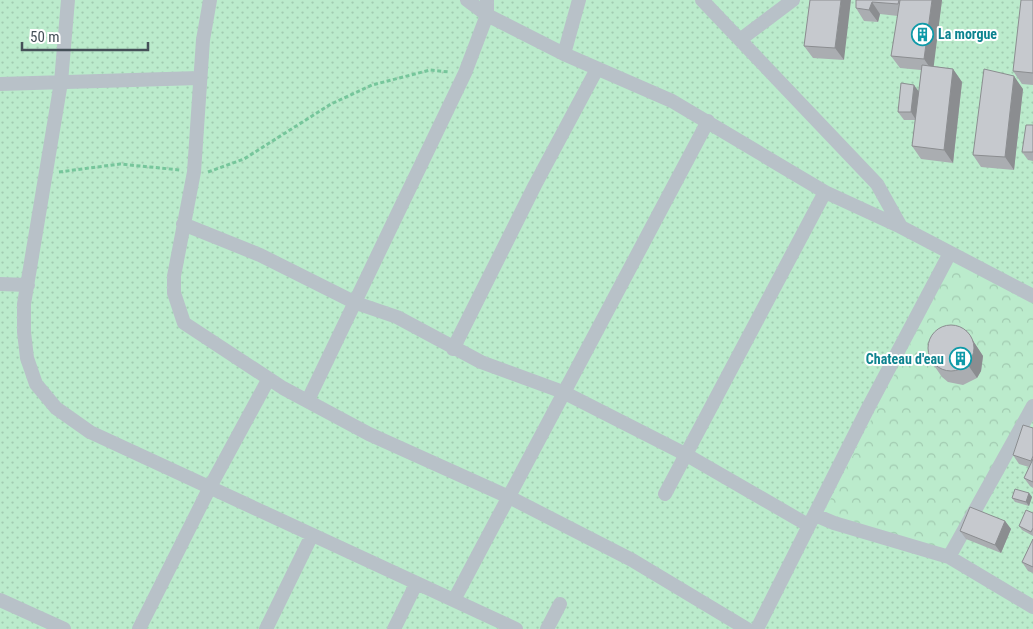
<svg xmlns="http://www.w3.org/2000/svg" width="1033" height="629" font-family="'Roboto Condensed',sans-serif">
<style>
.grass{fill:url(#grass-dots)}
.forest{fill:url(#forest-crowns)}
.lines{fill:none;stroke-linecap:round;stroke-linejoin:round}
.path{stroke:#76c69b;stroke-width:3;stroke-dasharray:4 2.5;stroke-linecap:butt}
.street{stroke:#b8c1c8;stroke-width:14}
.wall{fill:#aaadb1}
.shaded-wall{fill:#8b8d90}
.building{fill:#c6c9ce;stroke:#8b8d90}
.labels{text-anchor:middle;stroke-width:4;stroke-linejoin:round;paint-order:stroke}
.culture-label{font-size:14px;font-weight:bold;fill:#0d838f;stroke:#fff;text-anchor:start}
</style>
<defs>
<pattern id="grass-dots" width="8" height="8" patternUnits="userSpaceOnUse" patternTransform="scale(1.25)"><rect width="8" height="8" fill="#bbebcc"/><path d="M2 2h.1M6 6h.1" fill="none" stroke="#a2cbb1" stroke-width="1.8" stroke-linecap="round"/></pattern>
<pattern id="forest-crowns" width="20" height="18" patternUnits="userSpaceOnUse" patternTransform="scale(1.25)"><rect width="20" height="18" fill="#bbebcc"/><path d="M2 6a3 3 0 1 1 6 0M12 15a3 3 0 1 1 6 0" fill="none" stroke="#a2cbb1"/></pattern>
</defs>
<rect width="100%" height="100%" fill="#eeecec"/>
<path class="grass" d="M0,0H1033V629H0Z"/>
<path class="forest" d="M953,260L1033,305V397L946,551L824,512Z"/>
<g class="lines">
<path class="path" d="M59,172L120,164L180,170
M208,172L244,159L331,104L372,85L430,70L449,72"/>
<path class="street" d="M68,0L61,82L24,304V332L27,358L36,384L56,408L90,432L516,629
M210,0L203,40L194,172L174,276V293L184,323L283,388L369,434L509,497L632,560L747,629
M467,0L487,15L564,54L672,101L825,192L901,227L1033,296
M702,0L877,184L901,227
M741,39L793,0
M564,54L579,0
M0,84L199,78
M183,224L260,255L356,303L397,317L481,362L563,392L685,454L808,525
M0,284L28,285
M453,349L535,185L597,69
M308,400L465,73L487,15V0
M1033,406L949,557L1033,607
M665,494L825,192
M815,515L834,523L949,557
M0,600L64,629
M454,600L708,121
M139,629L210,487L268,380
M266,629L312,535
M394,629L416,584
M547,629L560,604
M757,629L867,410L950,253"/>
</g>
<path class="wall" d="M810,0L844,60L813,58L804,46Z
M856,0H942L933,66L953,69L962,82L953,163L921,159L912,146L915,120H904L898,112L919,92L921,70L900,68L891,56L898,16L880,14L878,22L864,21L856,8Z
M1033,0V85L1022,84L1013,71Z
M1023,89L1014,170L981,167L973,155Z
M1033,125V161L1028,160L1022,152Z
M966,330L983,356L981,371L977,378L963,385L948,382L942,377L933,364Z
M1033,428V488L1030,486L1024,478L1029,467L1019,464L1013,455Z
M1029,493L1032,497L1029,506L1015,502L1012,498Z
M1033,513V536L1022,530L1019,526Z
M1005,521L1011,529L1001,553L966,539L960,531Z
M1033,539V573L1028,571L1022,562Z"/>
<path class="shaded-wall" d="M841,0H851L844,60L835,48Z
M932,0H942L933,72L924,59Z
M872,2L880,14L878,22L869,10Z
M953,69L962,82L953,163L944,150Z
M1014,76L1023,89L1014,170L1005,157Z
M914,85L920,93L916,120L911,112Z
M966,330L983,356L981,371L977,378L968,365Z
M1029,493L1032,497L1029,506L1026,502Z
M1005,521L1011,529L1001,553L995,545Z"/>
<path class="building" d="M810,0H841L835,48L804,46Z
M856,0H899L898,4L872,2L869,10L856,8Z
M900,0H932L924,59L891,56Z
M1021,0H1033V73L1013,71Z
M922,65L953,69L944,150L912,146Z
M984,69L1014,76L1005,157L973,155Z
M901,83L914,85L911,112H898Z
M1026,125H1033V152H1022Z
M928 348a23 23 0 1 1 46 0a23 23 0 1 1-46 0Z
M1023,425L1033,428V456L1031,461L1013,455Z
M1033,459V482L1024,478Z
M1015,489L1029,493L1026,502L1012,498Z
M970,507L1005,521L995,545L960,531Z
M1026,510L1033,513V528L1031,532L1019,526Z
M1033,539V567L1022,562Z"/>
<defs>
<symbol id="building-ring" viewBox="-11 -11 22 22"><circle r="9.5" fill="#fff" stroke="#0f9aa8" stroke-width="1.5"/><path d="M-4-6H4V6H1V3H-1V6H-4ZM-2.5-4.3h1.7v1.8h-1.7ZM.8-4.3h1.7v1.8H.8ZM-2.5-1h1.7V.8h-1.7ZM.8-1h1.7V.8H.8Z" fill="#0f9aa8"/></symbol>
</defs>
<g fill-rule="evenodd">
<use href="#building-ring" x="910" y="22" width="25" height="25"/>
<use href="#building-ring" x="948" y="346" width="25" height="25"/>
</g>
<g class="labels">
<g class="culture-label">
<text x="938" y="39">La morgue</text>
<text x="944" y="364" text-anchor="end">Chateau d'eau</text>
</g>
</g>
<path d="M22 42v8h126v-8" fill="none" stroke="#455058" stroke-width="2.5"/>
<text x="30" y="42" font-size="15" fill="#455058" stroke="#ffffff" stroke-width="4" paint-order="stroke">50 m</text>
</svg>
